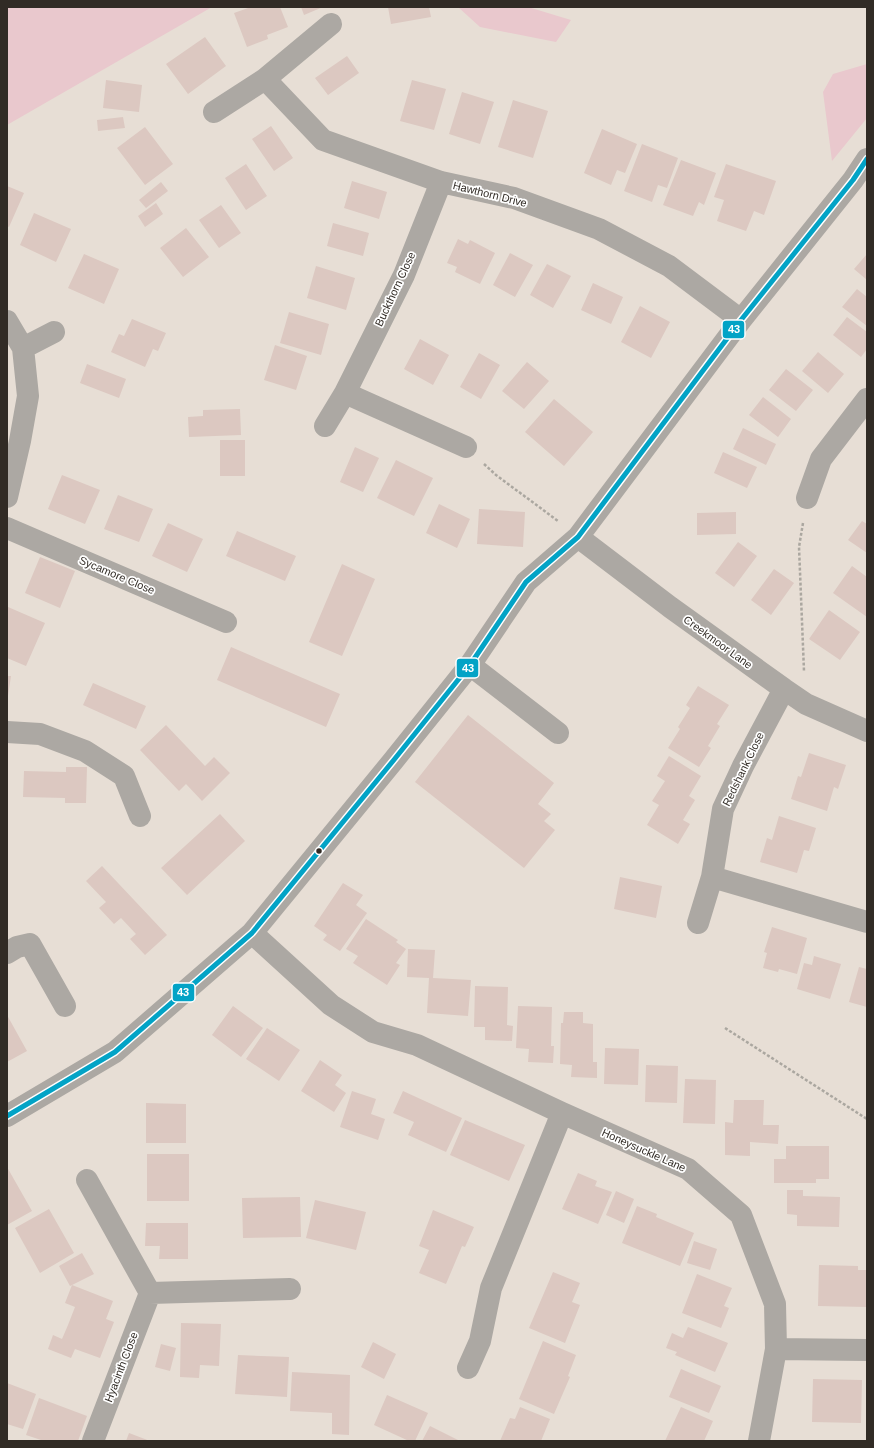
<svg xmlns="http://www.w3.org/2000/svg" width="874" height="1448" font-family="Arial,sans-serif">
<style>
.green{fill:#e9c8cd}
.building{fill:#dcc8c1}
.lines{fill:none;stroke-linecap:round;stroke-linejoin:round}
.path{stroke:#aba7a0;stroke-width:2.5;stroke-dasharray:3 2;stroke-linecap:butt}
.minor{stroke:#aca8a3;stroke-width:22}
.bus-1-casing{stroke:#fff;stroke-width:8}
.bus-1{stroke:#02a3c6;stroke-width:5}
.bus-dot{fill:#312b25;stroke:#fff;stroke-width:1.5}
.labels{text-anchor:middle;stroke-width:3.5;stroke-linejoin:round;paint-order:stroke}
.street-label{font-size:11px;fill:#312b25;stroke:#fff}
.line-badge{stroke:#fff;stroke-width:1.5}
.badge-label{font-size:11px;text-anchor:middle;font-weight:bold;fill:#fff}
</style>
<rect width="100%" height="100%" fill="#e7ded5"/>
<path class="green" d="M7,7H212L7,125Z
M458,7H528L571,20L556,42L480,27Z
M867,64V118L832,161L823,92L833,74Z"/>
<path class="building" d="M251,7H280L288,27L267,35L268,39L247,47L234,13Z
M301,7H323L304,15Z
M388,7H429L431,17L391,24Z
M205,37L226,66L188,94L166,64Z
M347,56L359,73L328,95L315,78Z
M106,80L142,85L139,112L103,108Z
M412,80L446,89L434,130L400,121Z
M462,92L494,102L480,144L449,134Z
M513,100L548,111L533,158L498,147Z
M123,117L125,128L98,131L97,120Z
M271,126L293,158L274,171L252,139Z
M145,127L173,164L145,185L117,148Z
M602,129L637,144L625,173L617,170L611,185L584,173Z
M642,144L678,158L667,188L658,185L652,202L624,191Z
M681,160L716,173L704,205L699,202L693,216L663,205Z
M246,164L267,196L246,210L225,178Z
M726,164L776,181L764,215L754,211L746,231L717,221L724,200L714,197Z
M352,181L387,192L379,219L344,208Z
M161,182L168,191L146,208L139,200Z
M7,186L24,193L9,227L7,226Z
M156,203L163,214L145,227L138,216Z
M221,205L241,233L219,248L199,220Z
M34,213L71,229L56,262L20,245Z
M333,223L369,233L363,256L327,246Z
M186,228L209,257L183,277L160,248Z
M458,239L468,244L470,240L495,253L480,284L455,272L457,267L447,263Z
M510,253L533,265L515,297L493,285Z
M84,254L119,269L104,304L68,288Z
M867,254V280L854,269Z
M547,264L571,276L553,308L530,295Z
M316,266L355,278L346,310L307,298Z
M593,283L623,297L611,324L581,310Z
M857,289L867,297V326L842,307Z
M640,306L670,322L651,358L621,342Z
M289,312L329,324L321,355L280,343Z
M847,317L867,332V349L861,357L833,335Z
M132,319L166,333L158,351L153,349L145,367L111,352L119,334L124,336Z
M420,339L449,355L433,385L404,369Z
M275,345L307,356L296,390L264,380Z
M818,352L844,374L828,393L802,371Z
M479,353L500,365L481,399L460,387Z
M527,362L549,381L524,409L502,391Z
M87,364L126,379L119,398L80,383Z
M786,369L813,390L796,411L769,390Z
M763,397L791,419L778,437L749,415Z
M554,399L593,432L564,466L525,432Z
M240,409L241,435L189,437L188,417L203,416V410Z
M743,428L776,444L766,465L733,449Z
M220,440H245V476H220Z
M355,447L379,458L363,492L340,482Z
M723,452L757,467L747,488L714,473Z
M396,460L433,478L414,516L377,498Z
M62,475L100,490L85,524L48,509Z
M118,495L153,509L139,542L104,529Z
M439,504L470,519L457,548L426,533Z
M479,509L525,512L523,547L477,544Z
M736,512V534L697,535V513Z
M862,521L867,524V553L848,540Z
M168,523L203,539L187,572L152,556Z
M237,531L296,556L285,581L226,556Z
M738,542L757,556L734,587L715,573Z
M40,557L75,571L60,608L25,593Z
M342,564L375,579L342,656L309,642Z
M852,566L867,577V617L833,593Z
M774,569L794,583L771,615L751,600Z
M8,607L45,623L26,666L7,658Z
M829,610L860,632L840,660L809,639Z
M231,647L340,694L326,727L217,680Z
M7,676H11L8,696H7Z
M93,683L146,706L136,729L83,705Z
M698,686L729,705L717,724L720,726L708,746L711,748L699,767L668,748L680,729L678,727L690,708L686,705Z
M468,715L554,783L538,804L551,814L544,821L555,830L524,868L415,782Z
M166,725L205,766L214,757L230,773L202,801L186,784L179,791L140,750Z
M809,753L846,765L838,789L834,787L827,811L791,799L798,776L801,777Z
M669,756L701,776L689,796L695,800L683,820L690,824L678,844L647,825L659,805L652,801L665,781L657,776Z
M66,767H87L86,803H65V798L23,797L24,771L66,772Z
M220,814L245,841L187,895L161,868Z
M779,816L816,828L809,851L804,850L797,873L760,862L767,838L772,840Z
M102,866L167,935L145,955L130,939L136,934L121,918L114,924L99,908L106,902L86,881Z
M620,877L662,886L656,918L614,909Z
M343,883L363,895L356,905L367,913L340,951L323,940L327,935L314,926Z
M366,919L398,940L396,942L406,949L396,963L400,965L387,985L353,963L358,956L346,949Z
M772,927L807,938L797,974L779,969L778,972L763,968L767,953L764,952Z
M408,949L435,950L433,978L471,980L468,1016L427,1013L429,978L407,977Z
M814,956L841,964L830,999L797,989L804,963L812,965Z
M859,967L867,969V1007L849,1002Z
M475,986L508,987L507,1025L513,1026L512,1041L485,1040V1027H474Z
M233,1006L263,1028L241,1057L212,1035Z
M518,1006L552,1007L551,1046H554L553,1063L528,1062L529,1049L516,1048Z
M564,1012H583V1023L593,1024V1062H597V1078L571,1077L572,1065L560,1064L561,1023H563Z
M7,1015L27,1051L7,1062Z
M267,1028L300,1050L279,1081L246,1059Z
M605,1048L639,1049L638,1085L604,1084Z
M320,1060L342,1075L335,1085L346,1093L334,1112L301,1091Z
M646,1065L678,1066L677,1103L645,1102Z
M685,1079L716,1080L715,1124L683,1123Z
M352,1091L376,1099L371,1114L385,1119L378,1140L340,1127Z
M403,1091L462,1118L446,1152L408,1135L414,1122L393,1113Z
M734,1100H764L763,1125H779L778,1144L750,1142V1156L725,1155V1122L733,1123Z
M146,1103L186,1104V1143H146Z
M465,1120L525,1145L509,1181L450,1155Z
M786,1146H829V1179H816V1183H774V1159H786Z
M147,1154H189V1201H147Z
M7,1167L32,1211L7,1225Z
M578,1173L597,1181L595,1186L612,1192L598,1224L562,1209Z
M787,1190H803V1196L840,1197L839,1227L797,1226V1215L787,1214Z
M616,1191L634,1199L624,1223L606,1215Z
M300,1197L301,1237L243,1238L242,1198Z
M315,1200L366,1212L356,1250L306,1238Z
M637,1206L657,1214L656,1217L694,1233L680,1266L622,1243Z
M49,1209L74,1253L40,1273L15,1228Z
M433,1210L474,1227L465,1247L462,1246L446,1284L419,1273L429,1250L419,1246Z
M146,1223H188V1259H159L160,1246H145Z
M694,1241L717,1249L710,1270L687,1263Z
M82,1253L94,1274L70,1286L59,1266Z
M819,1265L858,1266V1270H867V1307L818,1306Z
M553,1272L580,1283L572,1302L580,1305L565,1343L529,1328Z
M697,1274L732,1288L724,1306L729,1308L721,1328L682,1313Z
M72,1285L113,1301L106,1319L114,1322L100,1358L75,1349L71,1358L48,1349L53,1335L62,1339L68,1325L75,1307L65,1303Z
M181,1323L221,1324L219,1366L200,1365L199,1378L180,1377Z
M688,1327L728,1343L715,1372L675,1355L677,1352L666,1348L672,1333L683,1338Z
M543,1341L576,1355L568,1376L570,1377L554,1414L519,1399Z
M373,1342L396,1354L384,1379L361,1367Z
M161,1344L176,1348L170,1371L155,1367Z
M238,1355L289,1357L287,1397L235,1394Z
M681,1369L721,1386L709,1413L669,1397Z
M292,1372L350,1375L349,1435L332,1434V1413L290,1411Z
M813,1379L862,1380L861,1423L812,1422Z
M7,1383L36,1394L23,1429L7,1424Z
M387,1395L428,1413L415,1441H409L374,1425Z
M39,1398L87,1416L78,1441H44L26,1435Z
M520,1407L550,1419L541,1441H500L510,1418L515,1419Z
M681,1407L713,1421L704,1441H665Z
M430,1426L460,1441H422Z
M129,1433L150,1441H126Z"/>
<g class="lines">
<path class="path" d="M484,464L496,475L558,521
M803,523L799,547L804,671
M725,1028L867,1119"/>
<path class="minor" d="M265,79L323,140L441,182L514,198L599,229L669,266L741,320
M214,112L265,79L331,24
M441,182L404,275L345,393L466,447
M7,321L23,348L28,396L20,441L7,497
M23,348L54,332
M325,426L345,393
M807,498L821,459L867,399
M7,528L226,622
M578,537L670,607L784,689L806,704L867,731
M470,665L558,733
M784,689L743,766L723,809L712,877L867,922
M7,732L40,734L85,751L124,776L140,816
M698,923L712,877
M252,933L331,1005L373,1032L417,1045L562,1113L688,1169L741,1215L775,1304L776,1349L759,1441
M7,953L17,947L30,944L65,1006
M7,1116L115,1052L252,933L393,761L470,665L526,582L578,537L741,320L853,180L867,159
M87,1180L150,1293L93,1441
M150,1293L290,1289
M776,1349L867,1350
M468,1368L480,1341L491,1288L562,1113"/>
<defs>
<path id="bus-1" d="M7,1116L115,1052L252,933L393,761L470,665L526,582L578,537L741,320L853,180L867,159"/>
</defs>
<use href="#bus-1" class="bus-1-casing"/>
<use href="#bus-1" class="bus-1"/>
</g>
<circle class="bus-dot" cx="319" cy="851" r="3.5"/>
<g class="labels">
<g class="street-label">
<text transform="translate(490 194) rotate(14)" y="4">Hawthorn Drive</text>
<text transform="translate(395 289) rotate(-65)" y="4">Buckthorn Close</text>
<text transform="translate(117 575) rotate(23)" y="4">Sycamore Close</text>
<text transform="translate(718 642) rotate(36)" y="4">Creekmoor Lane</text>
<text transform="translate(743 769) rotate(-64)" y="4">Redshank Close</text>
<text transform="translate(644 1150) rotate(24)" y="4">Honeysuckle Lane</text>
<text transform="translate(121 1367) rotate(-69)" y="4">Hyacinth Close</text>
</g>
</g>
<g class="line-badge">
<rect x="722" y="320" width="23" height="19" rx="4" fill="#02a3c6"/>
<rect x="456" y="658" width="23" height="20" rx="4" fill="#02a3c6"/>
<rect x="172" y="983" width="23" height="19" rx="4" fill="#02a3c6"/>
</g>
<g class="badge-label">
<text x="734" y="333">43</text>
<text x="468" y="672">43</text>
<text x="183" y="996">43</text>
</g>
<rect width="874" height="1448" fill="none" stroke="#312b25" stroke-width="16"/>
</svg>
